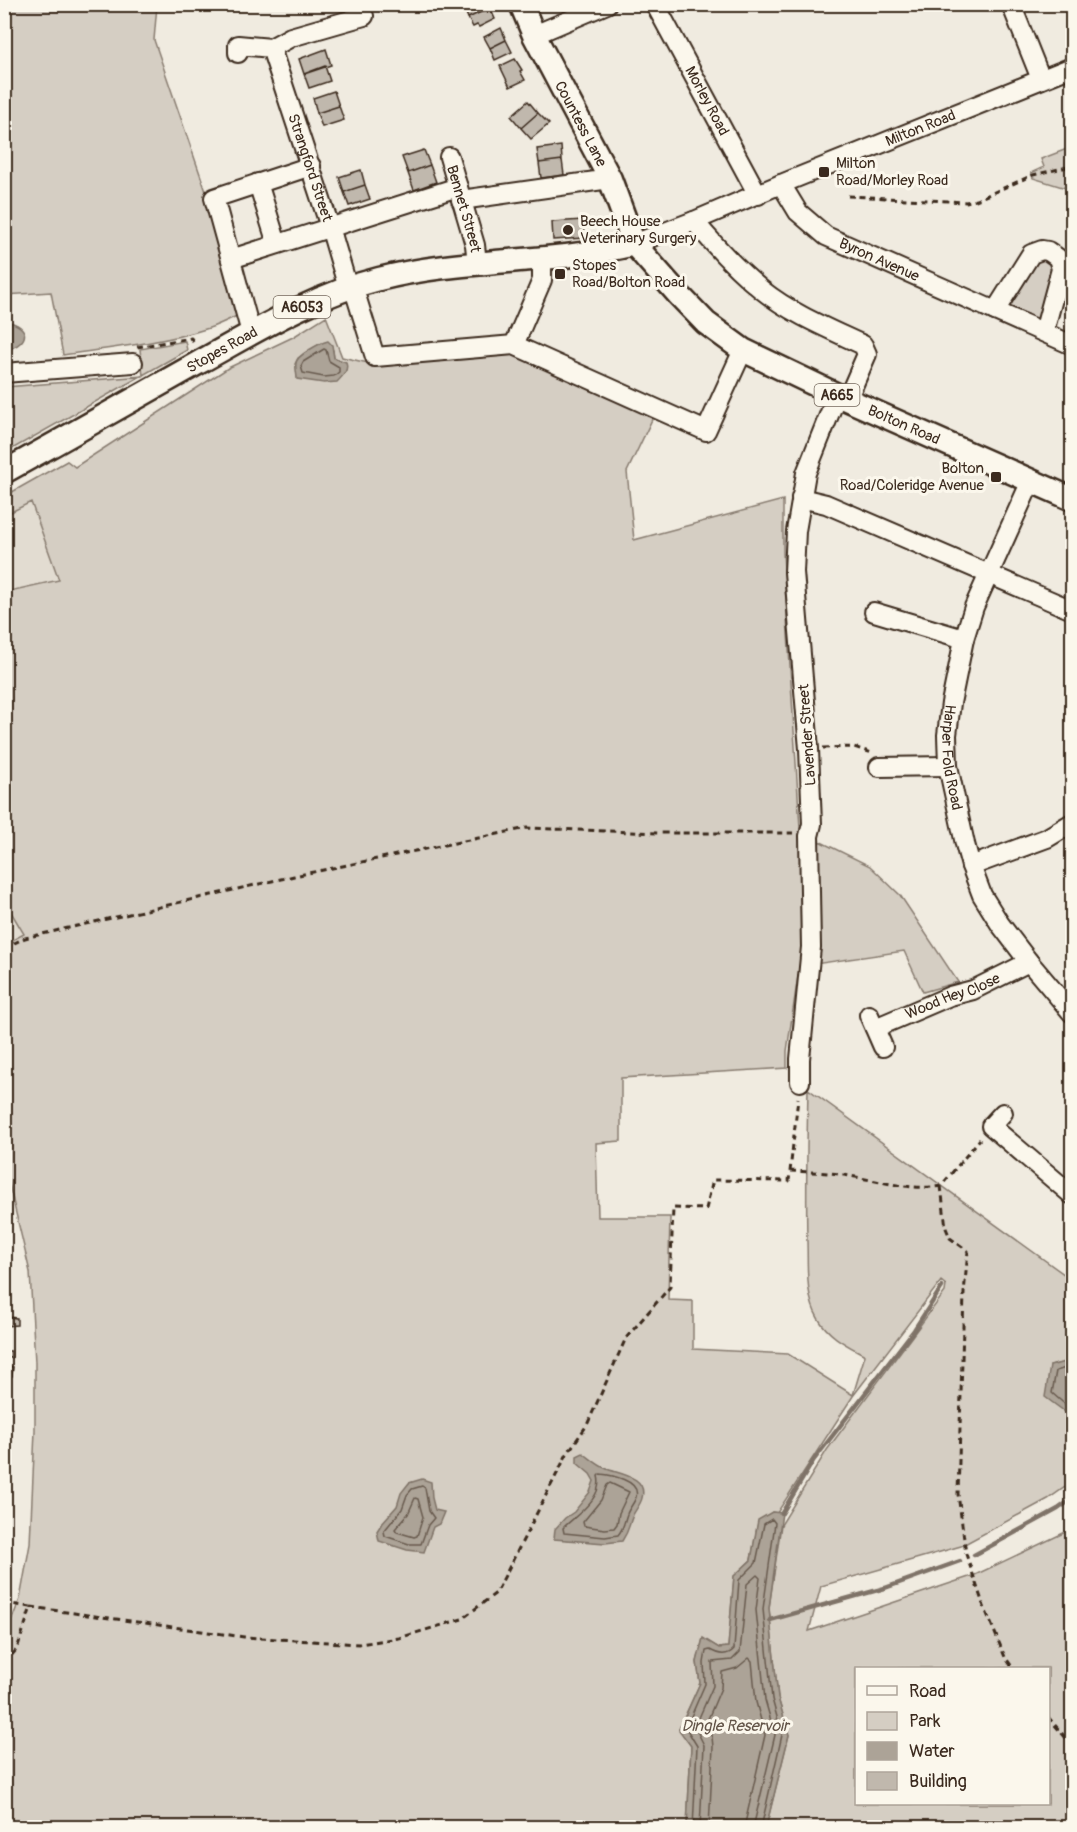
<svg xmlns="http://www.w3.org/2000/svg" width="1077" height="1832" font-family="Pangolin,sans-serif">
<style>
.built{fill:#e2dcd1}
.green{fill:#d5cec3;stroke:#887c70;stroke-width:1.5;fill-rule:evenodd}
.water{fill:#aca397;stroke:#7f7367;stroke-width:1.5}
.lines{fill:none;stroke-linecap:round;stroke-linejoin:round}
.shore{stroke:#685a4e;stroke-width:1.5}
.stream{stroke:#7f7367;stroke-width:4.5}
.building{fill:#c0b8ad;stroke:#3b2a1e;stroke-width:1.5}
.minor-casing{stroke:#3b2a1e;stroke-width:22}
.major-casing{stroke:#3b2a1e;stroke-width:27}
.path{stroke:#3b2a1e;stroke-width:3;stroke-dasharray:6 4.5;stroke-linecap:butt}
.minor{stroke:#fbf7ec;stroke-width:18}
.major{stroke:#fbf7ec;stroke-width:22}
.poi-dot{fill:#3b2a1e;stroke:#fbf7ec;stroke-width:2}
.labels{text-anchor:middle;stroke-width:6;stroke-linejoin:round;paint-order:stroke}
.shield{fill:#fbf7ec;stroke:#75685c;stroke-width:1.5}
.shield-label{font-size:14px;font-weight:bold;fill:#3b2a1e}
.street-label{font-size:15px;fill:#3b2a1e;stroke:#fbf7ec}
.poi-label{font-size:15px;fill:#3b2a1e;stroke:#fbf7ec;text-anchor:start}
.water-label{font-size:16px;font-style:italic;fill:#635448;stroke:#fbf7ec}
</style>
<rect width="100%" height="100%" fill="#f0ebe0"/>
<filter id="ink" filterUnits="userSpaceOnUse"><feTurbulence type="fractalNoise" baseFrequency=".0167" numOctaves="2"/><feDisplacementMap in="SourceGraphic" scale="12" xChannelSelector="R" yChannelSelector="G"/><feConvolveMatrix kernelMatrix="1 2 1 2 8 2 1 2 1" color-interpolation-filters="sRGB"/></filter>
<g filter="url(#ink)">
<path class="built" d="M31,501L59,580L5,592V515Z
M4,902L24,935L5,944H4Z"/>
<path class="green" d="M5,5H157L154,40L213,212L243,313C232,318 221,324 209,328C162,343 112,348 63,355L51,292L5,295Z
M1072,147V190L1033,178L1031,173L1044,167L1041,159Z
M1043,260L1049,262L1054,273L1043,314L1036,319L1027,318L1028,314L1016,310L1015,313L1005,310L1036,261Z
M326,316L342,357L368,363L513,350L655,413L627,472L634,540L783,500V553L800,828L803,941L787,1051V1068L621,1078V1141L596,1143L598,1217H670L668,1300L693,1301V1349L788,1354L853,1395L865,1355C847,1345 829,1337 818,1318C805,1296 808,1267 807,1241C806,1191 807,1140 808,1089L1072,1280V1360L1050,1366L1068,1414H1072V1482L1048,1499L961,1546L821,1586L809,1631L975,1575L1072,1529V1827H766L789,1735L778,1698L769,1608L781,1525L827,1450L945,1292L946,1285L941,1281L853,1396L777,1513L772,1512L758,1523L751,1560L734,1576L728,1647L719,1648L703,1639L697,1662L700,1683L679,1729L691,1746L687,1827H5L4,1639L20,1599L30,1544L35,1431V1362L30,1272L4,1163L5,944L24,934L5,902V592L59,580L31,502L5,515V496L67,461L75,467L228,368L293,337ZM321,343L333,350L334,358L346,362L295,364L298,358ZM856,1668H1048V1804H856Z
M185,341L187,350L5,453V387L143,376L140,349Z
M817,840L870,866L900,895L958,982L923,992L904,951L815,964Z"/>
<path class="water" d="M10,322C35,330 24,346 5,350V323Z
M328,341L332,345L334,358L346,362C349,370 343,376 337,382L324,383L297,379C297,374 295,368 296,363C297,355 320,343 328,341Z
M1072,1360V1414H1068L1045,1397L1050,1366Z
M583,1453C590,1458 598,1466 607,1469C620,1474 648,1477 642,1498C641,1504 635,1510 633,1515C628,1527 630,1529 622,1541L605,1543L554,1539L555,1529L565,1518L574,1512L590,1492L594,1481L590,1474L577,1463V1456Z
M422,1479L431,1482L432,1498L435,1510L444,1512L439,1524L433,1527L424,1552L407,1550L379,1541L377,1531L382,1523L397,1506L401,1493L409,1483Z
M772,1512L782,1513L769,1608L778,1698L789,1735L766,1827H687L691,1746L679,1730L700,1683L697,1662L703,1638L719,1648L728,1647L734,1576L751,1560L758,1520Z"/>
<g class="lines">
<path class="shore" d="M324,349L326,350L329,361L339,367V372L334,376L324,377L303,373L301,366L303,362Z
M1072,1366L1056,1371L1052,1393L1068,1407L1072,1408
M600,1474C610,1475 641,1480 636,1497C635,1502 629,1508 627,1514C624,1522 624,1528 618,1535L605,1537L564,1533L563,1528C576,1515 604,1498 598,1476Z
M610,1483L629,1492L619,1513L617,1524L614,1528L605,1529L584,1526L583,1522L601,1500L607,1485Z
M422,1486L425,1488L429,1511L434,1518L428,1525L421,1544H409L385,1536L384,1531L402,1509L407,1495L412,1489Z
M415,1498L418,1499L423,1517L417,1536L414,1537L397,1532L395,1529L408,1514Z
M693,1828L697,1746L686,1728L705,1684L704,1663L706,1651L710,1650C717,1654 727,1657 734,1649L739,1580L756,1563L764,1524L772,1519L775,1523L763,1609L772,1699L782,1735L761,1828
M700,1828L704,1745L695,1727L713,1686L712,1662L732,1660L740,1652L747,1584L757,1575L760,1578L756,1610L765,1700L775,1735L753,1828
M709,1828L713,1747L712,1737L705,1726L721,1688L722,1672L737,1668L749,1658L752,1661L756,1702L765,1735L744,1828"/>
<path class="stream" d="M782,1513L813,1461L914,1330L942,1287
M974,1555L1058,1509L1072,1499
M770,1620L885,1588L960,1561"/>
</g>
<path class="building" d="M467,4H488L490,8L468,18L463,6Z
M490,8L495,19L479,27L477,25L473,27L468,18Z
M501,28L506,40L490,48L484,37Z
M506,40L512,52L495,60L490,48Z
M326,49L331,65L304,74L299,59Z
M515,59L522,70L520,71L525,80L510,87L500,66Z
M325,66L330,81L309,88L304,74Z
M334,91L339,106L317,113L313,98Z
M528,101L538,113L521,128L511,116Z
M339,106L344,120L322,127L317,113Z
M538,113L549,124L531,139L521,128Z
M561,146L562,160L539,163L537,149Z
M424,150L430,165L408,173L402,157Z
M562,160L564,175L541,178L539,163Z
M430,165L436,182L414,190L408,173Z
M361,170L365,185L344,192L339,177Z
M365,185L370,199L349,206L344,192Z
M583,220L584,238L553,240L552,222Z
M4,1310H7V1317L17,1318V1325L4,1326Z
M4,1351H11V1358H5V1366L13,1367L12,1376H4Z"/>
<g class="lines">
<defs>
<g id="minor">
<path id="s1" d="M655,4L758,195"/>
<path d="M1011,4L1041,79"/>
<path d="M534,35L607,4"/>
<path id="s2" d="M271,48L330,227L348,288"/>
<path d="M238,53V45L271,48L291,37L364,16"/>
<path id="s3" d="M449,157L475,245L477,263"/>
<path d="M258,183L277,244"/>
<path id="s4" d="M781,184L798,212L826,236L1072,345"/>
<path d="M461,200L610,179"/>
<path d="M694,221C715,246 737,270 762,290C792,314 829,329 863,345L867,354L847,400"/>
<path id="s5" d="M634,244L694,221L781,184L1072,67"/>
<path d="M231,259L458,187"/>
<path d="M353,286L375,357L514,345L706,431L743,350"/>
<path d="M995,311L1031,254L1042,250L1048,251L1058,258L1061,269L1044,332"/>
<path d="M251,333L214,198L311,166"/>
<path d="M514,345L542,280V257"/>
<path d="M4,373L133,363"/>
<path id="s6" d="M1031,481L974,607L964,639L951,703L947,735L948,766L965,844L971,866L982,895L1000,924L1029,962L1072,1013"/>
<path d="M801,498L826,504L1072,610"/>
<path d="M874,612L964,639"/>
<path d="M879,767L948,766"/>
<path d="M971,866L1047,838L1072,823"/>
<path d="M869,1015L883,1047"/>
<path id="s7" d="M875,1028L950,996L973,990L1029,962"/>
<path d="M800,1082V1059L811,947L809,836L812,824L809,749L794,572L796,531L806,473L837,395"/>
<path d="M1003,1113L991,1126L1072,1195"/>
</g>
<g id="major">
<path id="s8" d="M521,4L534,35L610,179L634,244L678,294L706,323L743,350L837,395L1072,499"/>
<path id="s9" d="M4,472C69,436 134,399 198,363C256,331 314,295 379,279C463,257 551,265 634,244"/>
</g>
</defs>
<use href="#minor" class="minor-casing"/>
<use href="#major" class="major-casing"/>
<path class="path" d="M848,196L966,202L976,200L1033,175L1072,166
M137,347L191,338L195,344
M823,748L854,747L872,753
M4,948L25,938L294,876L527,828L659,833H793
M790,1171C810,1172 830,1172 850,1176C880,1181 910,1191 941,1186L980,1139
M941,1186L946,1228L950,1238L968,1251L964,1293L958,1494L966,1554L983,1604L1005,1657L1013,1668
M4,1603L31,1607L17,1649L4,1664
M31,1607L244,1637L360,1644L399,1638L462,1619L496,1593L567,1454L587,1425L626,1338L670,1287L673,1208L706,1209L713,1180L789,1181L798,1098
M1048,1717L1072,1745"/>
<use href="#minor" class="minor"/>
<use href="#major" class="major"/>
</g>
</g>
<g class="poi-dot">
<rect x="818" y="166" width="12" height="12" rx="3"/>
<circle cx="568" cy="230" r="6"/>
<rect x="554" y="268" width="12" height="12" rx="3"/>
<rect x="990" y="471" width="12" height="12" rx="3"/>
</g>
<g class="labels">
<g class="shield">
<rect x="273.5" y="296" width="57" height="22" rx="4.5"/>
<rect x="814.5" y="384" width="45" height="22" rx="4.5"/>
</g>
<g class="shield-label">
<text x="302" y="312">A6053</text>
<text x="837" y="400">A665</text>
</g>
<g class="street-label">
<text dy="5" stroke="none"><textPath href="#s1" startOffset="110">Morley Road</textPath></text>
<text dy="5" stroke="none"><textPath href="#s8" startOffset="134">Countess Lane</textPath></text>
<text dy="5" stroke="none"><textPath href="#s5" startOffset="309">Milton Road</textPath></text>
<text dy="5" stroke="none"><textPath href="#s2" startOffset="126">Strangford Street</textPath></text>
<text dy="5" stroke="none"><textPath href="#s3" startOffset="54">Bennet Street</textPath></text>
<text dy="5" stroke="none"><textPath href="#s4" startOffset="128">Byron Avenue</textPath></text>
<text dy="5" stroke="none"><textPath href="#s9" startOffset="250">Stopes Road</textPath></text>
<text dy="5" stroke="none"><textPath href="#s8" startOffset="596">Bolton Road</textPath></text>
<text transform="translate(807 735) rotate(-94)" y="5">Lavender Street</text>
<text dy="5" stroke="none"><textPath href="#s6" startOffset="292">Harper Fold Road</textPath></text>
<text dy="5" stroke="none"><textPath href="#s7" startOffset="84">Wood Hey Close</textPath></text>
</g>
<g class="poi-label">
<text x="836" y="168">Milton<tspan x="836" dy="17">Road/Morley Road</tspan></text>
<text x="580" y="226">Beech House<tspan x="580" dy="17">Veterinary Surgery</tspan></text>
<text x="572" y="270">Stopes<tspan x="572" dy="17">Road/Bolton Road</tspan></text>
<text x="984" y="473" text-anchor="end">Bolton<tspan x="984" dy="17">Road/Coleridge Avenue</tspan></text>
</g>
<g class="water-label">
<text x="735" y="1731">Dingle Reservoir</text>
</g>
</g>
<rect width="1077" height="1832" fill="none" stroke="#fbf7ec" stroke-width="24"/>
<rect x="12" y="12" width="1053" height="1808" fill="none" stroke="#3b2a1e" stroke-width="2" filter="url(#ink)"/>
<rect x="855" y="1667" width="195" height="138" fill="#fbf7ec" stroke="#aea59a" stroke-width="1.5"/>
<rect x="867" y="1686" width="30" height="9" fill="#fbf7ec" stroke="#aea59a" stroke-width="1.5"/>
<text x="909" y="1697" font-size="18" fill="#3b2a1e">Road</text>
<rect x="867" y="1712" width="30" height="18" fill="#d5cec3" stroke="#aea59a" stroke-width="1.5"/>
<text x="909" y="1727" font-size="18" fill="#3b2a1e">Park</text>
<rect x="867" y="1742" width="30" height="18" fill="#aca397" stroke="#aea59a" stroke-width="1.5"/>
<text x="909" y="1757" font-size="18" fill="#3b2a1e">Water</text>
<rect x="867" y="1772" width="30" height="18" fill="#c0b8ad" stroke="#aea59a" stroke-width="1.5"/>
<text x="909" y="1787" font-size="18" fill="#3b2a1e">Building</text>
</svg>
